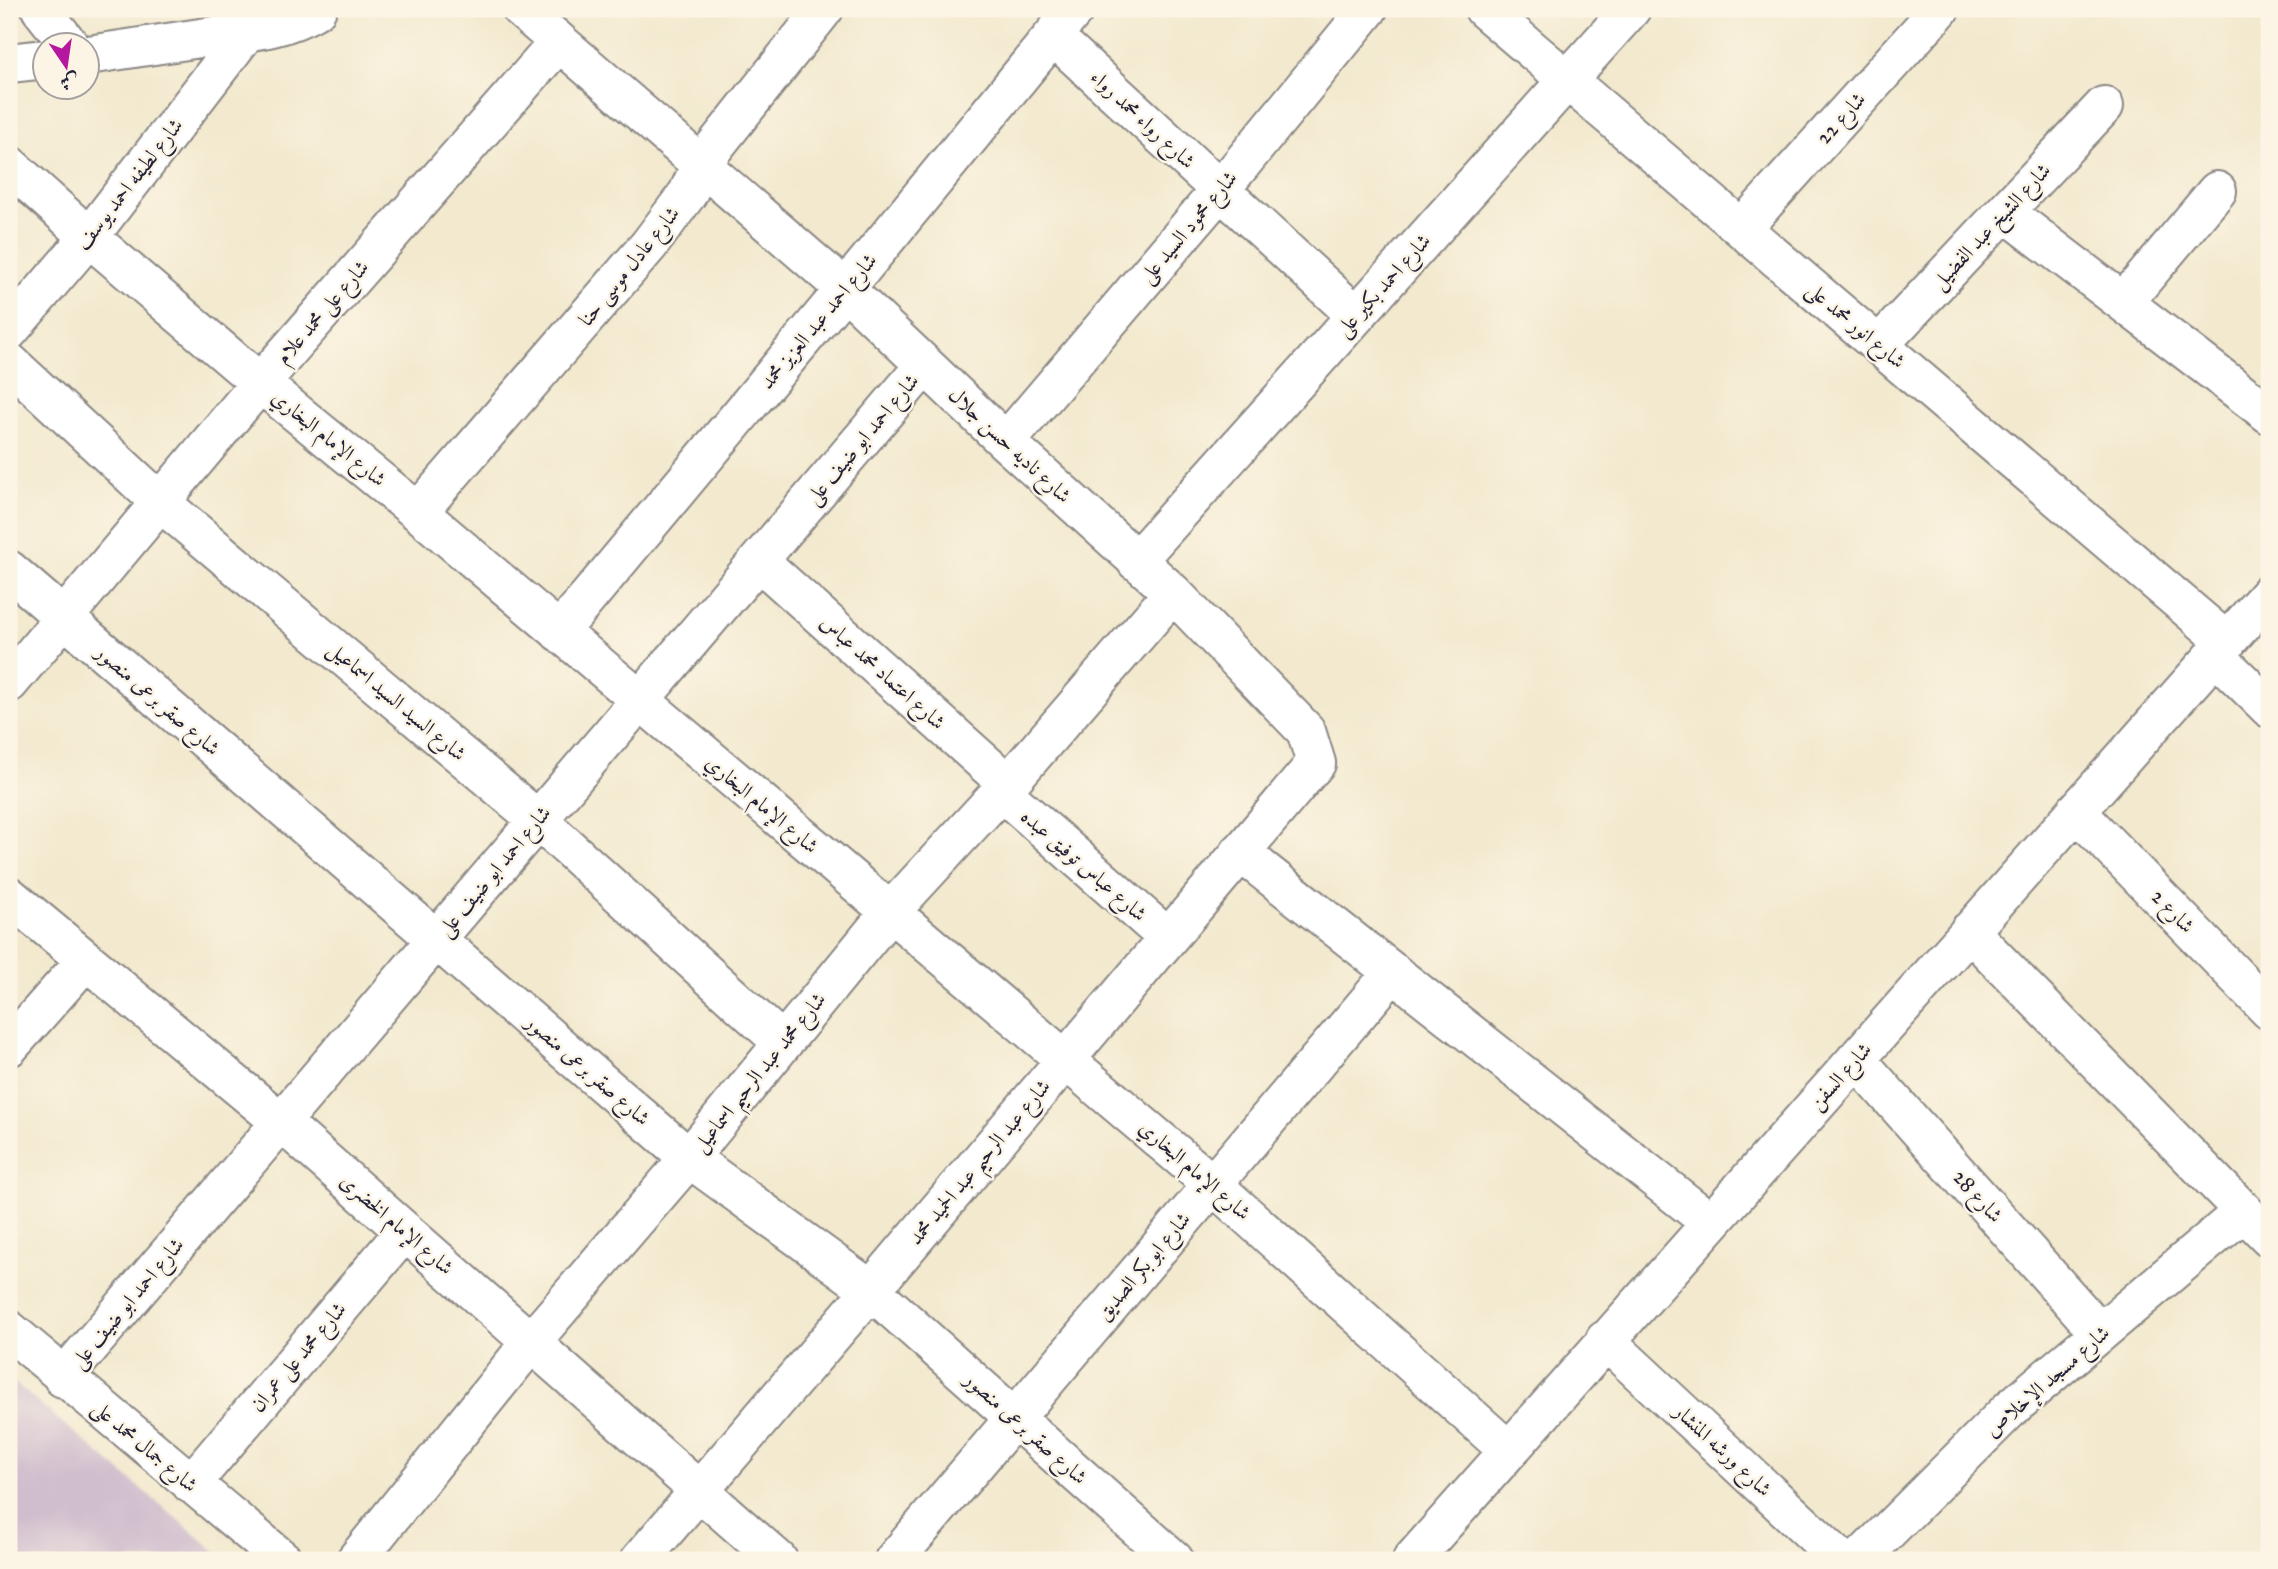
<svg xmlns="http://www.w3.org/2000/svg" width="2278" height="1569" font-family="'IM FELL Great Primer',Amiri,serif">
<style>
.industrial{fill:#d0bdce}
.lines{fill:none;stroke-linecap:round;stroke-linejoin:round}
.minor-casing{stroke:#8a8684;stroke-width:42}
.minor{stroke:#fff;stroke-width:38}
.labels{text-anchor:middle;stroke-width:5;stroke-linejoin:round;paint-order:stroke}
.street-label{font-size:21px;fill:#22223b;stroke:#fcf5e5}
</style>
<rect width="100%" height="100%" fill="#fcf5e5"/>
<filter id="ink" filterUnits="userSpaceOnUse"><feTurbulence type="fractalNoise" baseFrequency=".0143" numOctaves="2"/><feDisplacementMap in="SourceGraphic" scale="14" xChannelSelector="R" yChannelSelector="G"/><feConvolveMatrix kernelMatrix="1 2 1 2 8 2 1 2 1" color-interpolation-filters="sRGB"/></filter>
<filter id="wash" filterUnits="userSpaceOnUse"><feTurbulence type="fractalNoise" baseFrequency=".00686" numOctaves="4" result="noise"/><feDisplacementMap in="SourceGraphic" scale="28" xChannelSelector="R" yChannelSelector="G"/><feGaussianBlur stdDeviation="1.57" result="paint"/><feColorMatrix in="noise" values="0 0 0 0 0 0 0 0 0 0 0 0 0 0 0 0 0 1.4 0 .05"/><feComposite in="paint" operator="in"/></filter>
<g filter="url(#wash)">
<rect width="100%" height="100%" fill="#f2e9ce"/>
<path class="industrial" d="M9,1378L226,1560H9Z"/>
</g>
<g filter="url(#ink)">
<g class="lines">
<defs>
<path id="minor" d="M41,9L70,46
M521,9L845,289L1006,442L1173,593L1306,731L1316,763L871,1290L640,1560
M1484,9L2227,642
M1053,36L1356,315
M88,55C127,49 167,43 207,37C248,31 279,31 317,9
M9,63L46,59
M9,165L89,237L260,383L418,512L1212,1184L1509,1451
M2005,212L2269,414
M1742,228L1940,9
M2124,302L2217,191
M9,331L89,237L245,34
M1879,345L2104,106
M9,362L160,502L538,820L783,1043
M1006,442L1220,190L1368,9
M418,512L649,245L688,193L701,164L824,9
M759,561L1008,784
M1136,561L1631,9
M9,570L689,1158L871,1290L1174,1560
M559,632L845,289L1075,9
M2215,655L2269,708
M9,683L260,383L559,42
M1001,791L1168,938
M2076,811L2269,1010
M1240,852L1710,1222
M9,896L281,1122L778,1560
M1969,931L2269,1237
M9,1047L86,960
M1856,1059L2100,1333
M9,1330L283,1560
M1605,1340L1841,1560
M63,1378L925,365
M191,1484L405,1231
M356,1560L531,1342L689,1158L890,912L1008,784L1173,593
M894,1560L1393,972
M1412,1560L2269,594
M1859,1560L2010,1409L2244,1211"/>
</defs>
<use href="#minor" class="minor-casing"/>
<use href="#minor" class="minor"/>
</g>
</g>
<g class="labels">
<g class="street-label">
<text transform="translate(1841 118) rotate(-48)" y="7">شارع 22</text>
<text transform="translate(1143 119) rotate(43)" y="7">شارع رواء محمد رواء</text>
<text transform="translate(129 184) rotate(-52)" y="7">شارع لطيفه احمد يوسف</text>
<text transform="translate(1991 226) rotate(-47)" y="7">شارع الشيخ عبد الفضيل</text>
<text transform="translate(1188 227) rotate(-50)" y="7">شارع محمود السيد على</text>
<text transform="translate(629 266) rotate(-51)" y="7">شارع عادل موسى حنا</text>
<text transform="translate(1383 285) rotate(-48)" y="7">شارع احمد بكير على</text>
<text transform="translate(322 312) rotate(-49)" y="7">شارع على محمد علام</text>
<text transform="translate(818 321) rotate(-50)" y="7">شارع احمد عبد العزيز محمد</text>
<text transform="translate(1856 325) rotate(40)" y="7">شارع انور محمد على</text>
<text transform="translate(329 438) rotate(39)" y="7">شارع الإمام البخاري</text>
<text transform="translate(862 439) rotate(-50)" y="7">شارع احمد ابو ضيف على</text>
<text transform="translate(1010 445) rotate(43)" y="7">شارع ناديه حسن جلال</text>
<text transform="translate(883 672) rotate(42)" y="7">شارع اعتماد محمد عباس</text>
<text transform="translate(158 700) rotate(41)" y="7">شارع صقر برعى منصور</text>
<text transform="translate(397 701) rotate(40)" y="7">شارع السيد السيد اسماعيل</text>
<text transform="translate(762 804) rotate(40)" y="7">شارع الإمام البخاري</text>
<text transform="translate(1084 865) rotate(41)" y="7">شارع عباس توفيق عبده</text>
<text transform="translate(494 871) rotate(-50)" y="7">شارع احمد ابو ضيف على</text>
<text transform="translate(2173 911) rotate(46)" y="7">شارع 2</text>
<text transform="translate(588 1070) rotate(41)" y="7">شارع صقر برعى منصور</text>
<text transform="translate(759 1072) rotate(-51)" y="7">شارع محمد عبد الرحيم اسماعيل</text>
<text transform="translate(1840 1076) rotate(-48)" y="7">شارع السفن</text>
<text transform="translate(979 1162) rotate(-50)" y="7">شارع عبد الرحيم عبد الحميد محمد</text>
<text transform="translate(1195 1170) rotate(41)" y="7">شارع الإمام البخاري</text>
<text transform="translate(1978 1196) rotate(48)" y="7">شارع 28</text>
<text transform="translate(397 1224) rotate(41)" y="7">شارع الإمام الخضرى</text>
<text transform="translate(1143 1266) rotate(-50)" y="7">شارع ابو بكر الصديق</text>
<text transform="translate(127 1303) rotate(-50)" y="7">شارع احمد ابو ضيف على</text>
<text transform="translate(298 1357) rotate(-50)" y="7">شارع محمد على عمران</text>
<text transform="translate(2047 1381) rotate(-41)" y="7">شارع مسجد الإخلاص</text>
<text transform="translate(1026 1428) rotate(42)" y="7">شارع صقر برعى منصور</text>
<text transform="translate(145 1446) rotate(40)" y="7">شارع جمال محمد على</text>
<text transform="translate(1723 1450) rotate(43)" y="7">شارع ورشه المنشار</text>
</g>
</g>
<rect width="2278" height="1569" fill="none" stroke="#fcf5e5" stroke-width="35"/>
<g transform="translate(66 66) rotate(167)"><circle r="33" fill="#fcf5e5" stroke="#a5a1a1" stroke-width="2"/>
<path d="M0-5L12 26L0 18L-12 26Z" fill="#b5179e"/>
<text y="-10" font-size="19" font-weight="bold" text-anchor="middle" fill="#22223b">ش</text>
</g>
</svg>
